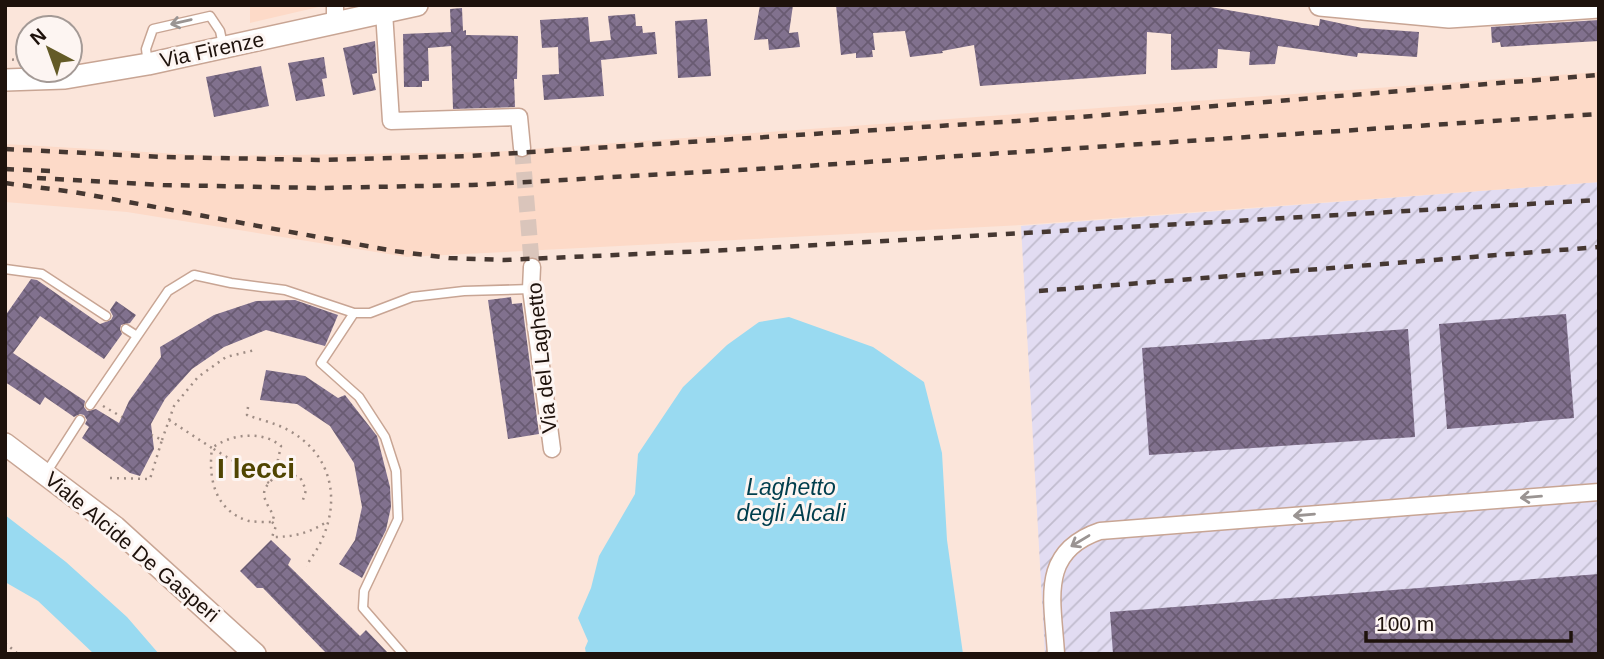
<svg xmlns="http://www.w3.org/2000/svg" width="1604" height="659" font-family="Helvetica,sans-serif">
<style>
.industrial{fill:url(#industrial-furrows)}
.built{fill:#fddac8}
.water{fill:#99daf1}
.building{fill:url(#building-cross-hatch)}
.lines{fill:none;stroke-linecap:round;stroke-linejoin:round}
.street-tunnel{stroke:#dac5bb;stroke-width:16;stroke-dasharray:16 8;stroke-linecap:butt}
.lane-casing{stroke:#c8a594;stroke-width:11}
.street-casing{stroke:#c8a594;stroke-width:19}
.secondary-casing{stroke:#c8a594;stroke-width:24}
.path{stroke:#9f8d85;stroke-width:2.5;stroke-dasharray:2 5;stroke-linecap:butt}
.lane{stroke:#fff;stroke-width:8}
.street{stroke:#fff;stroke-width:16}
.secondary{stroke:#fff;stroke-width:21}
.rail{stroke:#463832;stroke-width:4.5;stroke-dasharray:9 9;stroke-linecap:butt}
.oneway{stroke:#9a9492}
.labels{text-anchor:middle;stroke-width:6;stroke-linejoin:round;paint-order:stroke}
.street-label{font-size:21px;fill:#1e120c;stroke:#fdf5f2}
.water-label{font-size:23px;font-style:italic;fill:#003e4d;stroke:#fdf5f2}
.district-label{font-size:28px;font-weight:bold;fill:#504501;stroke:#fdf5f2}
</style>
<defs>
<pattern id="industrial-furrows" width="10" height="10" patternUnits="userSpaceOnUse" patternTransform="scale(1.75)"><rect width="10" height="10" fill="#e2dcf2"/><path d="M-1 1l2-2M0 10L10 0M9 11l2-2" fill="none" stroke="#c1bcce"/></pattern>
<pattern id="building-cross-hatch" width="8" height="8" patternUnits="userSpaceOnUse" patternTransform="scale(1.75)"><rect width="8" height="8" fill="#81718e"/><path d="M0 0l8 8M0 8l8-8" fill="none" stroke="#695b72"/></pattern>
</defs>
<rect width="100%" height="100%" fill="#fbe5da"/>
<path class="industrial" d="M1599,182V654H1045L1021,226Z"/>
<path class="built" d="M250,5H327L250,23Z
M1599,72V182L1021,225L407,257L127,212L5,202V144L215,156L491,152Z"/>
<path class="water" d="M789,317L873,347L924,382L942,453L947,540L963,654H586L585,648L588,641L578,618L591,588L599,556L635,494L638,454L683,387L727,345L759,322Z
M5,515L66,562L127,617L159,654H94L38,601L5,582Z"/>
<path class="building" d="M760,5H793L789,33L798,32L800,47L769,50L768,39L754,40Z
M836,5H1199L1319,26L1320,19L1362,28L1419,32L1417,57L1358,53L1357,57L1278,46L1275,64L1249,65L1250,52L1218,49L1217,68L1171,70V34L1147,32L1146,74L980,86L974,45L942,51L943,53L910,57L905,31L873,33L875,50H872L873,57L856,58V53L841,55Z
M462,8L463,31L466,30V35L518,36L517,79H514L515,107L453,109L451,46L428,48L429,81H422V87H404L403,34L451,32L450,9Z
M635,14L636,26H642L643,33L655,32L657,54L601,60L604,96L544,100L542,75L559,74L558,47L542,48L540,20L588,17L590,42L611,40L608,16Z
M707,19L711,76L678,78L675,21Z
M1599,20V41L1501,47L1500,42L1492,43L1491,27Z
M375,41L377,73L372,74L376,90L353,95L343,48Z
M324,57L327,78L322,79L325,96L296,101L288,63Z
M261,66L269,106L214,117L206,77Z
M31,279L37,280L100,324L111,320L113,316L110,310L116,301L136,315L130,323L121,325L120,329L122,334L104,359L40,316L13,353L85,401L84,407L87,411L96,409L119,423L129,401L161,357L160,347L214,315L256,301L295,300L338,315L325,346L266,330L224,347L192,369L165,399L151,424L154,449L140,476L130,473L82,438L89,427L85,424L87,420L84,415L80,414L74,417L45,397L40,405L5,382V316Z
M511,297L512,304L522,303L539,434L508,439L488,300Z
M1566,314L1574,418L1447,429L1439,324Z
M1408,329L1415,437L1149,455L1142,348Z
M266,370L305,376L338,398L345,395L377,436L390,487L391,507L386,530L362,578L339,564L355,540L362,507L354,463L330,426L297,404L260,400Z
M271,540L291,559L288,565L360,636L366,630L389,654H327L263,588H257L240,571Z
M1599,574V654H1113L1110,612Z"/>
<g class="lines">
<path class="street-tunnel" d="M522,148L532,267"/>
<defs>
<path id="lane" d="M148,64L146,49L153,29L210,16L220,31L223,45
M5,269L42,274L106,316
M354,313L321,363L359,397L385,437L396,471L398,519L364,591L363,608L403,654
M126,329L137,336
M90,405L168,291L194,275L231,283L285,290L354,313H370L412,297L464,291L531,289
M46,473L80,420"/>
<path id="street" d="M384,12L391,121L519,117L522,148
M335,23V5
M532,267L531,289L552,449
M1056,654C1053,601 1038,552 1100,531L1599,492"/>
<path id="secondary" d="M1320,5L1449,17L1599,7
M5,80L65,78L148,64L417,5
M5,444L115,527L255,654"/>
</defs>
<use href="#lane" class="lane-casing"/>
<use href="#street" class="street-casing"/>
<use href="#secondary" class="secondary-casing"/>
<path class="path" d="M70,57L84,56
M5,60L28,59
M103,406L122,417
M248,407L247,415C260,420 276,423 288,430C329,452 341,495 323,537C319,547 312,557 306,566
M169,420L212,448C208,479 215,511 249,521C256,522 265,522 272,522L274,516C259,492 261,490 280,472L300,477L306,490L302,503
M162,440L174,406L198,377L226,357L255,350
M110,478L150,479L162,440L152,435
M269,483L212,448C231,434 262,430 281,446L277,464L280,472
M272,522L276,526L272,537C294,537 310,533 328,521
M5,643L18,654"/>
<use href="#lane" class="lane"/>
<use href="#street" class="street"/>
<use href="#secondary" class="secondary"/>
<path class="rail" d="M5,149L164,157L319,160L469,156L1079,117L1599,75
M5,169L51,171
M37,178L163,185L319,188L472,185L775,168L1599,114
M5,183L74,192L394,251L449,258L504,260L728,250L1599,200
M1039,291L1599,247"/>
</g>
<defs><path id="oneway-shaft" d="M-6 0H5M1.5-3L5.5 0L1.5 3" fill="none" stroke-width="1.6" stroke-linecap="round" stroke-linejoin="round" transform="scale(1.75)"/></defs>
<g class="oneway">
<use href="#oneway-shaft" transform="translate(181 22) rotate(167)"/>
<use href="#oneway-shaft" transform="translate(1531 497) rotate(175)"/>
<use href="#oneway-shaft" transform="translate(1304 515) rotate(175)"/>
<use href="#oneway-shaft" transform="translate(1080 541) rotate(149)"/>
</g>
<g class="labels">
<g class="street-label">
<text transform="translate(212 50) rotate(-12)" y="7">Via Firenze</text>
<text transform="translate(542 358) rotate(-96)" y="7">Via del Laghetto</text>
<text transform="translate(132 547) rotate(40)" y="7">Viale Alcide De Gasperi</text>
</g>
<g class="water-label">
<text x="791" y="495">Laghetto<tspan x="791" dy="26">degli Alcali</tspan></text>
</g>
<g class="district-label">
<text x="256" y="478">I lecci</text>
</g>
</g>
<rect width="1604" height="659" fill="none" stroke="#1e120c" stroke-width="14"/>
<g transform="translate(49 49) rotate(319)"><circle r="33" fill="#fdf5f2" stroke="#a49a96" stroke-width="2"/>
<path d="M0-5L12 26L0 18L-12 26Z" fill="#645b27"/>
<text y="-10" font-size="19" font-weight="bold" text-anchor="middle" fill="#1e120c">N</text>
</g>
<path d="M1366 631v10h205v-10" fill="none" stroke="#1e120c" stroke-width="3.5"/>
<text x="1376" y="631" font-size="21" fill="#1e120c" stroke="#fdf5f2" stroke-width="5" paint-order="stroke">100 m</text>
</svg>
